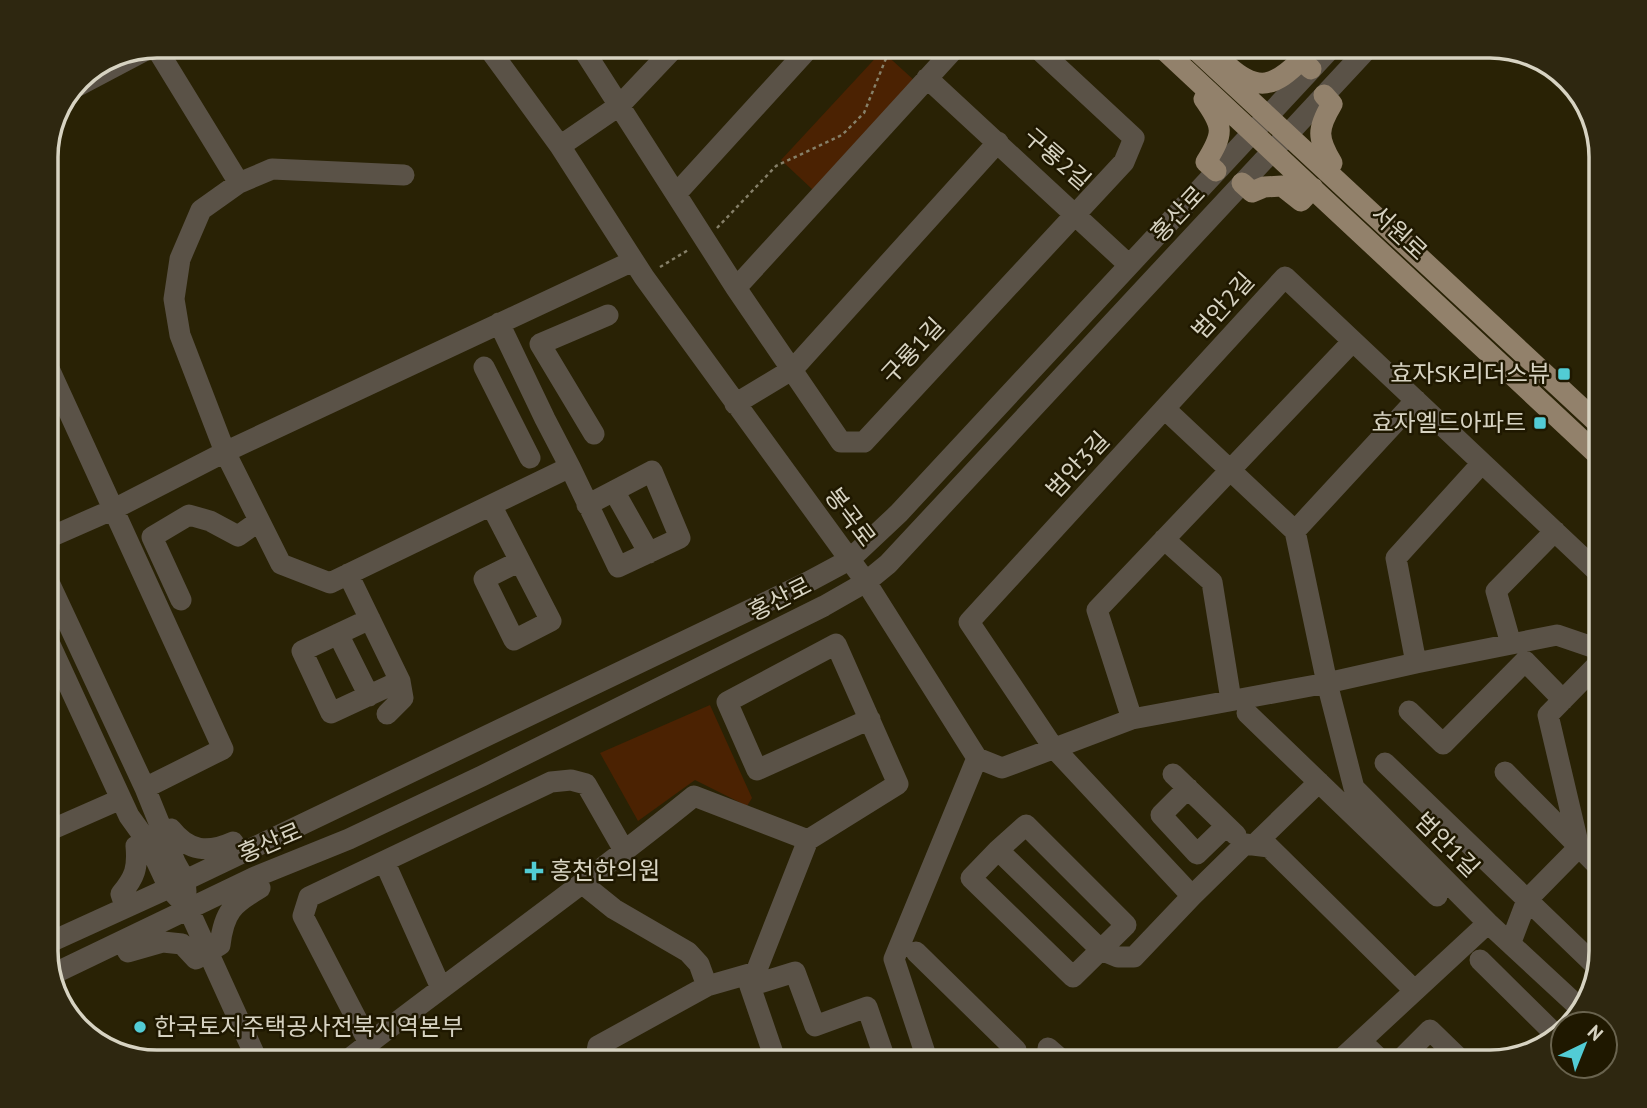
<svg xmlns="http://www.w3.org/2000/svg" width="1647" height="1108" font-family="'PT Sans','Noto Sans KR',sans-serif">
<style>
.green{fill:#4b2202}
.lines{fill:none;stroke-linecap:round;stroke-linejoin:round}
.path{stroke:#868069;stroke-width:2.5;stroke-dasharray:3.5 3.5;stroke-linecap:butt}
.minor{stroke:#5a5247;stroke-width:21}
.major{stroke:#92816b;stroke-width:21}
.poi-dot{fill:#52ccd5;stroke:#1f1800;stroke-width:2.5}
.labels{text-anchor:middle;stroke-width:5;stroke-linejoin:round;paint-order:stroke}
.street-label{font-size:24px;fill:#d7d3c2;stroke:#1f1800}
.poi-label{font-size:24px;fill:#d7d3c2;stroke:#1f1800;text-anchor:end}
.rim{fill:none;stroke:#d7d3c2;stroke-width:3.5}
</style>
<rect width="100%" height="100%" fill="#292205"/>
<path class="green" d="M882,51L915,81L813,190L781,160Z
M710,705L752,798L747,806L695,780L638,821L600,753Z"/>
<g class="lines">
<path class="path" d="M717,228L776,166L842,135L864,113L891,46
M660,267L690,249"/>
<path class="minor" d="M155,46L239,183L201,210L180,259L174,299L180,335L225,452L281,564L330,583L570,467L545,419L499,323
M487,46L560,146L644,277L866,582L977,758L894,959L928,1062
M581,46L736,288L841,442H864L1124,162L1134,138L1035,46
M927,78L1129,265
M74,88L146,50
M560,146L620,105L676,46
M239,183L272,169L404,175
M676,194L811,46
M736,288L957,46
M46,362L223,749L145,788
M484,367L530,458
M735,404L793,369L998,142
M1165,409L1295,531L1327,683L1354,788L1488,923L1583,1011
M594,434L540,344L608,315
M570,467L618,567L680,538L652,471L587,505
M614,491L649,553
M491,505L551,621L514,640L484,579L520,561
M1295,531L1416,400
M46,539L112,510L225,452L633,261
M1164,539L1212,582L1231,700
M348,574L400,681L403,698L387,714
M46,576L145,788L175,862L185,880L186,892
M181,600L152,537L189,515L210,521L238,536L259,521
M370,619L302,651L331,713L400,681
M338,634L369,696
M46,636L129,816L147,841L169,888L188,908L258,1062
M1511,644L1496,591L1555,531
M1416,663L1396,558L1482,463
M1409,711L1443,744L1525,661L1563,700
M1247,713L1437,896
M1132,719L1097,610L1353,341
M977,758L1002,768L1132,719L1327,683L1416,663L1557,635L1601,650
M1385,763L1597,967
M1505,772L1601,869
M1173,774L1236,835
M1188,788L1161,815L1197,854L1226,826
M46,825L55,828L121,799
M1026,825L1126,925L1073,977L971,878L998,850Z
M164,834L171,829C189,852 208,853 233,842L237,849
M1254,845L1319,782
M998,850L1101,950L1118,957H1134L1192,896
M385,863L441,988
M583,884L614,909L688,952L699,964L707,986
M125,906L121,894C135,877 138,868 136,846L147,841
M123,942L128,952L163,942L182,944L196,959L220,945C224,911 233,904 260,888L257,882
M1511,942L1527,900L1579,847L1548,715L1597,665L1601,669
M46,944L169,888L808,582L849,560L899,513L1333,46
M916,952L1016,1050L1013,1062
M1480,960L1557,1036
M51,975L255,877L349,839L482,776L824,606L866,582L888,564L1370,46
M1414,990L1269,847L1245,844L1192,896L1053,747L969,622L1285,277L1601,575
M1361,1041L1383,1062
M369,1043L303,916L309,897L551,782L571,780L586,784L625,852
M1048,1048L1064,1062
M345,1062C460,972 581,888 694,796L808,840
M595,1062L598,1046L707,986L756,972L808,840L898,784L836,644L727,702L757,770L870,719
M776,1062L750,986L795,972L815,1026L867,1007L886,1062
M1338,1062L1488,923
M1398,1062L1430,1030L1463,1062"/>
<path class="major" d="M1160,46L1601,458
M1192,46L1601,426
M1228,66C1258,93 1275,86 1301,60L1311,69
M1324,95L1332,104C1317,129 1317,138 1332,163L1327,168
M1207,97L1204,99C1224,127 1224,133 1206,162L1216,171
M1242,183L1252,192L1264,187L1282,186L1301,201L1313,188"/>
</g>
<g class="poi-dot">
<rect x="1557" y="367" width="14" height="14" rx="3.5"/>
<rect x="1533" y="416" width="14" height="14" rx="3.5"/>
<path d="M530.5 860.5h7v7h7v7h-7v7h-7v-7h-7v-7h7z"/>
<circle cx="140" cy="1027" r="7"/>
</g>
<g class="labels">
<g class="street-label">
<text transform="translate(1057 159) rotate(41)" y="8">구룡2길</text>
<text transform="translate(1178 214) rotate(-47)" y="8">홍산로</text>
<text transform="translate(1399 233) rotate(43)" y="8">서원로</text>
<text transform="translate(1223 306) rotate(-48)" y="8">범안2길</text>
<text transform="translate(913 351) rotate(-47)" y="8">구룡1길</text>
<text transform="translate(1078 465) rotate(-47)" y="8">범안3길</text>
<text transform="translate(850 517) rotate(53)" y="8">봉곡로</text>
<text transform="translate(780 599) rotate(-27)" y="8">홍산로</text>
<text transform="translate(270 843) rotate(-23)" y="8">홍산로</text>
<text transform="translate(1447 845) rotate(45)" y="8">범안1길</text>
</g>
<g class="poi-label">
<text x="1550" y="382">효자SK리더스뷰</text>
<text x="1526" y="431">효자엘드아파트</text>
<text x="550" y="879" text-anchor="start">홍천한의원</text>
<text x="154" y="1035" text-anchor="start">한국토지주택공사전북지역본부</text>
</g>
</g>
<path d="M0 0H1647V1108H0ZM157 58H1490A99 99 0 0 1 1589 157V951A99 99 0 0 1 1490 1050H157A99 99 0 0 1 58 951V157A99 99 0 0 1 157 58Z" fill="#2e2710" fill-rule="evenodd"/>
<path class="rim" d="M157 58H1490A99 99 0 0 1 1589 157V951A99 99 0 0 1 1490 1050H157A99 99 0 0 1 58 951V157A99 99 0 0 1 157 58Z"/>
<g transform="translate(1584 1045) rotate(43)"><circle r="33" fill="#1f1800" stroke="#69634e" stroke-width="2"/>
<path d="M0-5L12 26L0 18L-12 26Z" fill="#52ccd5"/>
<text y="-10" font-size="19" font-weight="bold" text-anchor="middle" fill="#d7d3c2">N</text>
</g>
</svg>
